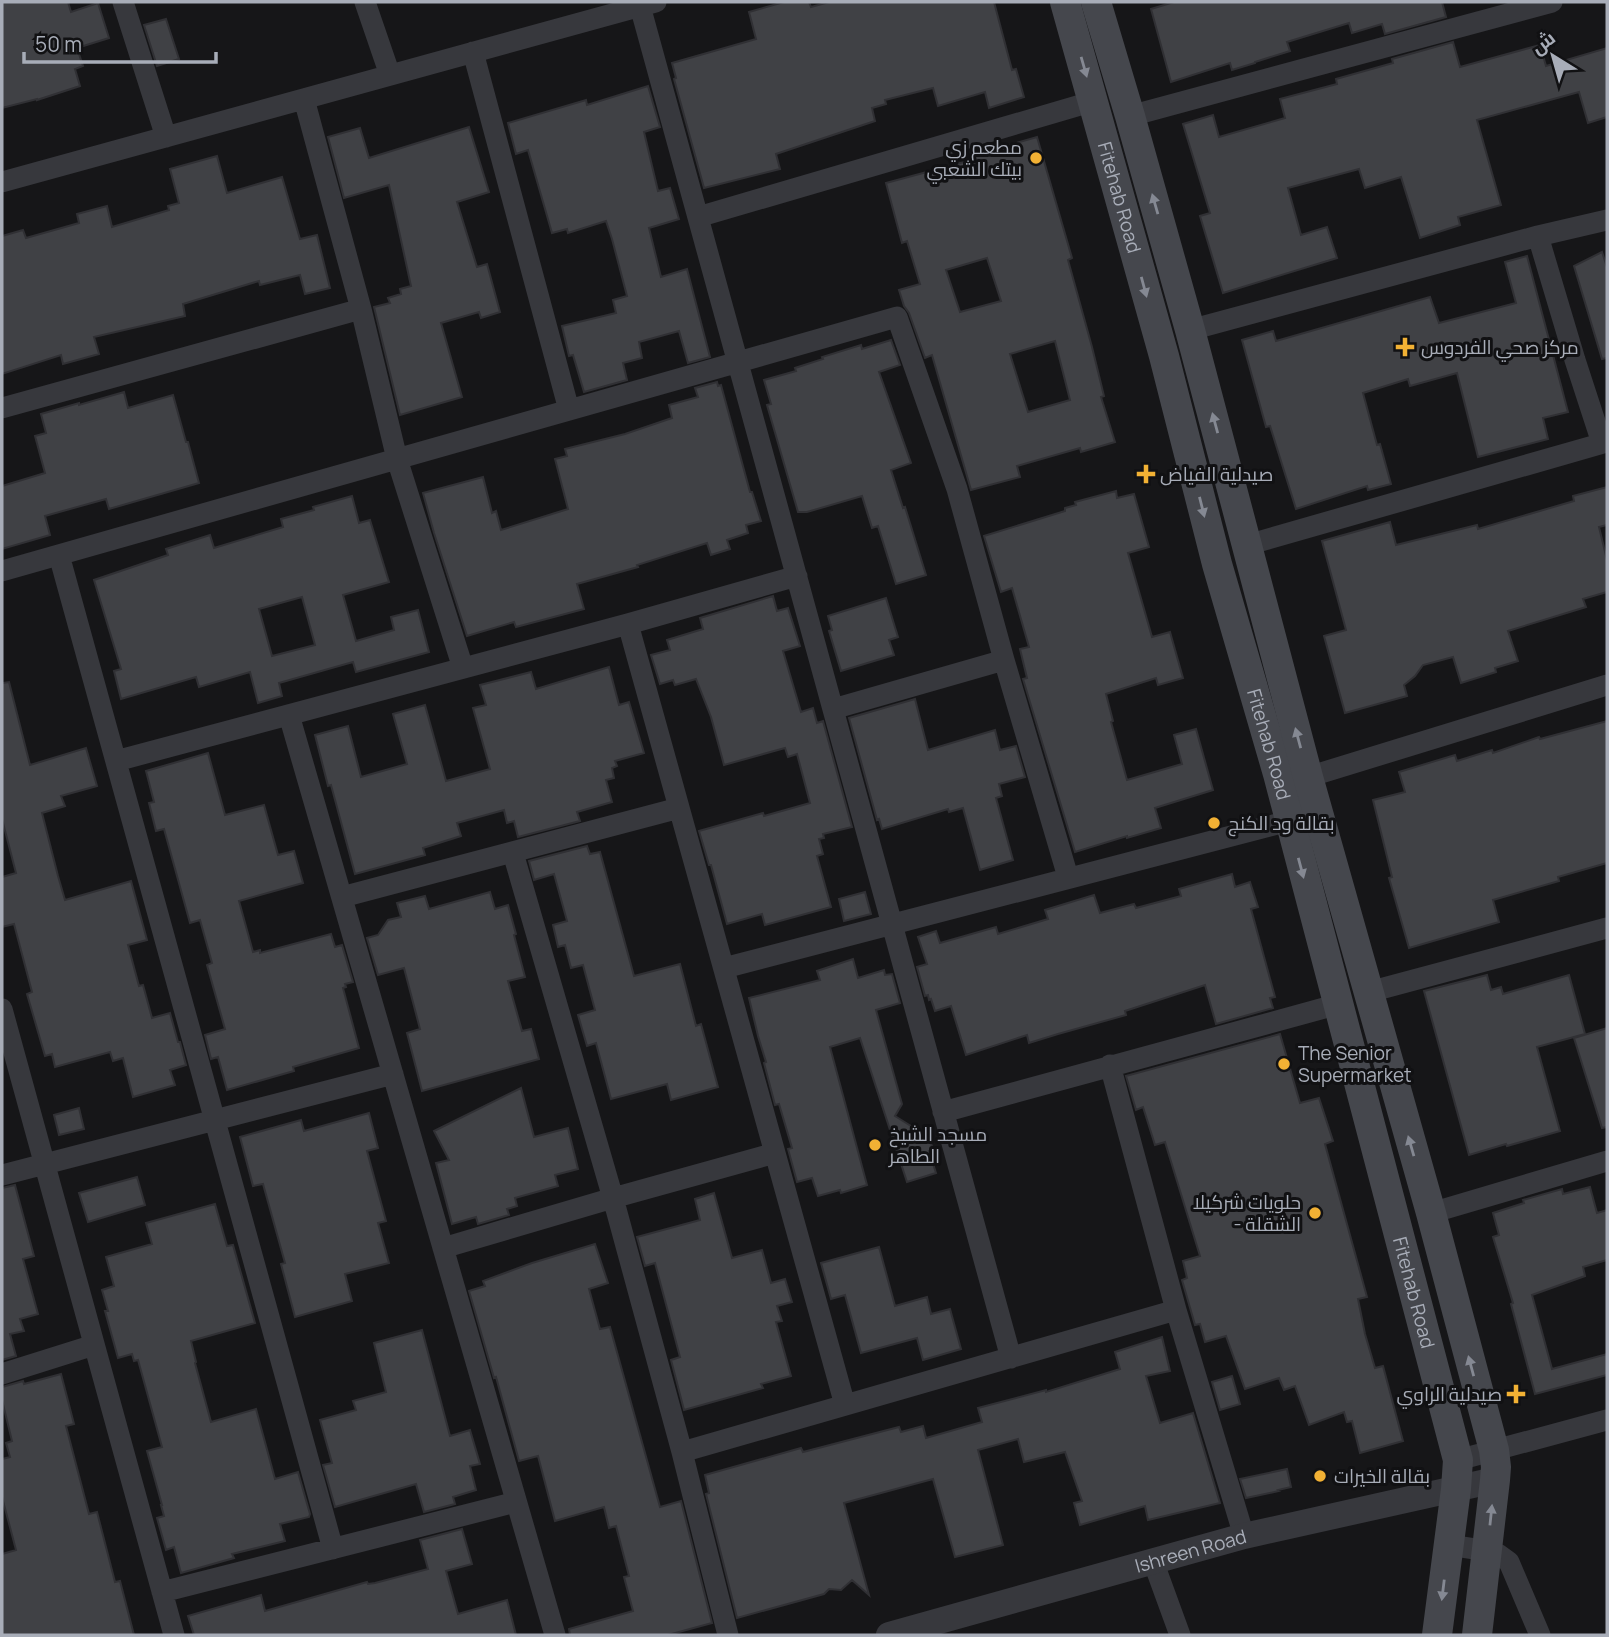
<svg xmlns="http://www.w3.org/2000/svg" width="1609" height="1637" font-family="Manrope,Cairo,sans-serif">
<style>
.building{fill:#404145;stroke:#303034;stroke-width:2;fill-rule:evenodd}
.lines{fill:none;stroke-linecap:round;stroke-linejoin:round}
.minor{stroke:#37383d;stroke-width:21}
.tertiary{stroke:#37383d;stroke-width:26}
.secondary{stroke:#45474d;stroke-width:30}
.oneway{fill:#858993}
.poi-dot{fill:#f2b134;stroke:#111113;stroke-width:2.5}
.labels{text-anchor:middle;stroke-width:6;stroke-linejoin:round;paint-order:stroke}
.poi-label{font-size:19px;fill:#a8adb8;stroke:#111113;text-anchor:start}
.street-label{font-size:19px;fill:#a8adb8;stroke:#111113}
</style>
<rect width="100%" height="100%" fill="#161618"/>
<path class="building" d="M2,2H68L71,12L98,3L109,38L77,48L83,66L75,69L80,86L37,100V99L2,108Z
M784,2H809L811,7L829,2H994L1012,70L1016,69L1024,97L989,108L985,92L938,106L933,88L885,100L886,104L872,108L875,121L776,154L780,169L704,188L674,79L676,78L672,63L756,39L749,12Z
M1174,2H1442L1446,17L1385,34L1382,24L1352,33L1349,23L1287,42L1290,51L1255,62V63L1232,70L1230,63L1171,82L1151,9Z
M166,19L179,59L157,66L144,25Z
M1453,42L1460,67L1540,45L1546,66L1607,48V117L1588,123L1579,92L1477,120L1501,205L1458,217L1460,225L1420,238L1401,177L1365,188L1359,169L1288,188L1301,235L1327,227L1337,258L1223,293L1200,216L1210,213L1183,124L1213,115L1219,137L1285,118L1280,99L1337,84L1336,79L1393,63L1392,59Z
M648,86L660,127L644,132L658,191L670,188L679,219L649,228L661,277L687,269L710,357L688,363L679,331L639,342L642,358L623,363L627,380L584,392L573,355L569,356L562,326L616,313L613,300L627,296L612,239L606,221L568,233L567,229L552,233L528,150L516,154L508,123L586,100L587,105Z
M469,127L489,192L457,202L477,267L487,264L500,312L481,318L479,312L441,323L462,397L400,415L374,307L390,303L388,298L401,294L400,289L411,286L389,185L344,198L328,137L360,128L369,158Z
M1037,137L1072,258L1068,260L1092,347L1104,396L1101,397L1115,442L1081,452L1080,448L1017,466L1020,477L971,490L932,355L925,358L909,313L904,306L899,290L920,284L907,241L902,243L886,183L975,159L974,155ZM987,258L1001,301L960,312L946,270ZM1055,341L1070,400L1028,412L1010,354Z
M217,156L227,193L282,177L300,239L317,235L330,288L305,294L300,275L260,285L259,281L183,304L185,316L94,337L99,354L63,364L61,355L2,374V236L23,230L26,238L79,223L77,214L107,206L112,227L169,210L168,206L179,203L170,169Z
M1602,252L1607,267V358L1602,359L1574,266Z
M1527,256L1568,412L1543,418L1548,439L1478,457L1457,373L1410,386L1408,379L1363,393L1377,445L1380,444L1391,484L1368,490L1367,486L1296,509L1270,426L1266,427L1242,340L1273,331L1276,341L1430,297L1439,323L1516,303L1505,262Z
M891,340L900,365L879,372L911,463L891,470L903,508L905,507L926,575L896,584L878,526L872,528L862,496L807,512H798L767,405L771,404L764,380L796,371L795,368L823,359L822,357L861,345L862,349Z
M717,382L718,386L721,385L750,492H752L761,521L746,525L748,533L727,540L730,549L711,555L707,543L637,565L638,567L577,584L584,609L516,627L514,622L467,636L434,533L423,493L483,477L492,513L496,511L501,530L568,509L555,459L567,456L565,449L625,434L672,418L669,405L698,397L695,388Z
M124,392L128,408L173,395L186,442H188L199,483L109,509L106,499L45,516L50,535L2,549V486L45,473L35,436L46,433L41,414L79,403V405Z
M1607,487V525L1599,527L1607,560V592L1583,599L1586,607L1508,631L1518,661L1495,668L1496,672L1461,683L1453,657L1423,665L1415,676L1404,685L1407,696L1345,713L1324,636L1346,630L1322,541L1390,522L1396,545L1477,525L1478,529L1574,501L1573,496Z
M1116,491L1117,498L1134,494L1149,547L1128,553L1152,637L1170,632L1183,678L1158,685L1156,678L1106,694L1113,721L1111,722L1127,780L1182,764L1174,735L1196,729L1213,790L1155,808L1161,828L1127,838V836L1075,852L1023,679L1027,678L1020,649L1029,647L1012,588L1001,592L984,536L1065,511V508L1076,505L1075,502Z
M352,496L359,523L370,520L389,582L343,595L356,641L394,630L391,617L418,610L429,652L356,672L353,662L279,683L282,696L258,703L250,672L199,687L196,677L121,699L114,671L121,669L94,580L168,555L166,549L210,535L214,548L283,527L281,519L314,510L313,507ZM302,597L315,645L272,656L259,609Z
M773,596L777,611L788,608L800,646L783,651L801,712L813,708L817,723L823,721L852,827L823,834L824,838L819,839L823,854L817,856L831,907L765,925L762,914L727,924L711,865H709L699,831L763,813L764,816L810,803L797,754L788,757L785,748L724,765L711,717L696,679L675,685L673,680L660,684L651,655L670,650L667,640L703,629L700,618Z
M886,598L898,637L889,640L894,655L841,671L829,631L832,630L828,616Z
M609,667L619,705L629,702L644,753L615,761L617,766L612,768L614,778L606,780L612,802L577,812L580,821L518,837L514,821L507,823L504,810L457,823L461,836L423,848L425,855L355,874L331,785L328,786L315,735L348,726L361,777L407,764L393,714L425,705L446,781L490,769L473,708L486,705L480,685L531,672L536,689Z
M9,682L30,765L86,748L97,786L61,796L65,806L42,813L58,876L65,900L131,881L147,940L128,945L139,986L143,985L152,1018L170,1013L178,1042H180L186,1065L170,1070L175,1085L133,1097L123,1058L113,1061L110,1052L55,1067L52,1054L45,1056L27,994L32,992L14,924L2,927V877L16,873L2,819V683Z
M915,699L928,750L995,730L1000,750L1016,746L1025,777L999,784L1002,796L996,798L1013,860L980,870L963,808L949,812L948,809L882,829L879,819L877,820L849,718Z
M1607,721V863L1558,877L1559,881L1493,900L1499,922L1409,948L1389,878L1392,877L1373,800L1405,792L1399,772L1455,755L1457,761L1492,750L1493,753L1539,737L1540,739Z
M208,753L225,815L264,805L278,855L294,851L303,883L239,901L253,952L260,950V953L331,934L335,947L342,945L353,982L345,984L346,987L343,988L359,1048L293,1067L294,1071L227,1090L218,1057L211,1059L205,1035L225,1029L207,965L212,963L200,920L190,923L164,829L156,831L149,803L154,802L146,771Z
M587,846L590,854L600,852L634,976L680,964L696,1026L701,1024L718,1087L671,1100L667,1084L611,1099L596,1043L587,1046L578,1015L595,1010L583,965L571,968L565,945L558,947L553,925L567,921L554,874L534,880L529,861Z
M1232,874L1235,887L1250,882L1258,907L1251,909L1275,997L1270,998L1273,1008L1216,1024L1205,985L1125,1011L1126,1015L1058,1034L1029,1043L1027,1035L966,1055L951,1006L935,1011L931,999L929,1000L928,995L925,996L917,967L927,964L918,937L936,931L940,943L996,927L998,934L1048,919L1045,910L1094,895L1100,913L1134,904L1136,908L1181,896L1179,889Z
M490,892L495,909L508,905L516,934L514,935L525,977L508,981L522,1031L531,1029L539,1059L422,1091L407,1033L420,1029L404,968L378,975L367,938L378,935L388,920L401,917L397,903L425,896L429,909Z
M865,892L871,914L844,921L839,899Z
M853,959L858,978L884,970L885,975L892,974L900,1003L876,1010L902,1104L895,1116L919,1131L927,1129L933,1150L929,1151L936,1173L907,1182L860,1038L830,1047L867,1185L841,1193L840,1190L818,1196L812,1178L797,1182L788,1149L792,1148L779,1104L775,1105L764,1063L766,1062L758,1036L749,998L820,980L817,971Z
M1487,975L1491,990L1501,987L1503,994L1569,975L1585,1034L1537,1047L1560,1131L1507,1146L1506,1144L1469,1155L1424,991Z
M1607,1028V1127L1602,1128L1574,1038Z
M1280,1034L1300,1103L1319,1098L1333,1141L1325,1144L1367,1297L1358,1299L1365,1334L1375,1368L1383,1366L1403,1441L1360,1453L1352,1421L1347,1422L1344,1412L1309,1425L1295,1386L1284,1390L1279,1378L1245,1389L1226,1336L1205,1342L1200,1324L1195,1325L1182,1280L1187,1278L1183,1261L1200,1256L1165,1142L1155,1145L1143,1107L1136,1110L1126,1076Z
M521,1088L534,1137L568,1128L578,1169L555,1175L558,1186L515,1198L517,1206L507,1209L509,1215L478,1224L476,1217L452,1224L436,1163L449,1160L434,1131Z
M79,1108L84,1129L59,1135L54,1115Z
M369,1113L378,1148L367,1151L386,1221L378,1223L389,1263L345,1274L352,1301L295,1317L281,1264L285,1263L263,1184L253,1186L240,1137L301,1120L304,1131Z
M137,1177L145,1205L88,1222L79,1193Z
M15,1185L34,1256L23,1259L38,1314L20,1319L24,1331L10,1334L16,1356L2,1360V1188Z
M1590,1187L1597,1213L1607,1210V1260L1583,1267L1585,1276L1532,1295L1552,1369L1607,1354V1375L1535,1394L1511,1304L1513,1303L1493,1237L1499,1235L1493,1213L1524,1203L1523,1200L1562,1189L1563,1194Z
M714,1193L732,1258L762,1250L771,1283L785,1279L792,1302L777,1306L782,1321L776,1322L791,1376L761,1384L763,1388L684,1410L671,1360L680,1357L655,1263L645,1266L637,1237L700,1220L695,1199Z
M215,1204L227,1246L233,1245L255,1323L191,1341L196,1362L195,1363L211,1422L256,1409L275,1479L298,1472L310,1514L309,1517L280,1524L285,1541L232,1554L234,1558L181,1573L174,1547L166,1550L157,1518L164,1516L161,1505H162L147,1451L162,1447L138,1360L134,1361L132,1354L118,1358L105,1311H108L102,1290L114,1286L106,1257L152,1244L146,1223Z
M595,1244L608,1283L589,1289L600,1329L610,1327L660,1507L681,1501L712,1623L668,1635H570L569,1629L633,1611L624,1577L629,1576L616,1526L609,1528L604,1507L555,1521L538,1456L519,1461L496,1377L494,1378L469,1291L485,1286L483,1281L532,1263Z
M879,1247L895,1306L927,1297L931,1314L950,1309L961,1349L923,1360L917,1338L861,1353L845,1295L831,1299L821,1263Z
M422,1330L450,1436L470,1430L480,1464L470,1466L476,1490L453,1497L455,1504L424,1512L416,1484L335,1507L323,1465L332,1463L320,1420L356,1410L353,1401L386,1392L374,1343Z
M1162,1337L1170,1371L1146,1376L1160,1423L1193,1413L1220,1503L1148,1520L1145,1506L1080,1525L1074,1503L1082,1501L1065,1452L1024,1462L1018,1439L978,1450L1003,1545L955,1557L933,1479L844,1503L869,1595L852,1580L841,1590L829,1589L824,1594L737,1618L706,1494L709,1493L705,1475L801,1448L803,1452L899,1427L901,1432L923,1426L926,1438L982,1422L978,1408L1046,1390V1392L1120,1369L1115,1352Z
M61,1374L74,1424L66,1426L89,1514L97,1512L115,1582L120,1581L134,1635H2V1554L16,1550L2,1497V1459L10,1457L6,1443L12,1441L2,1400V1387L23,1381L24,1384Z
M1232,1376L1240,1404L1220,1410L1212,1382Z
M1287,1469L1291,1487L1278,1490L1279,1491L1246,1498L1240,1479Z
M462,1529L472,1564L446,1571L458,1614L507,1600L516,1635H194L188,1616L261,1595L265,1611L367,1582L368,1584L375,1583L428,1569L420,1540Z"/>
<g class="lines">
<path class="minor" d="M123,2L166,137
M365,2L390,75
M640,6L1011,1358
M473,52L569,410
M304,99L361,309L397,459L463,668
M1130,116L1552,2
M2,182L656,2
M698,217L1094,101
M1538,236L1575,360L1602,443
M1190,330L1538,236L1607,220
M2,408L361,309
M1247,545L1607,442
M59,555L333,1549
M2,571L897,317L957,489L1004,660L1068,877
M628,624L845,1405
M833,709L1004,660
M289,715L555,1635
M116,761L628,624L797,576
M1308,777L1607,685
M513,853L613,1198L682,1452L728,1635
M342,897L679,808
M724,968C912,919 1100,869 1289,821
M1369,992L1607,928
M2,1009L174,1635
M1110,1065L1176,1310L1244,1536
M943,1112L1339,1004
M2,1175L393,1074
M1431,1213L1607,1161
M443,1248L613,1198L775,1153
M2,1374L94,1345
M682,1452L1176,1310
M1458,1460L1607,1420
M1449,1545L1488,1551L1498,1554L1509,1562L1540,1635
M1153,1561L1180,1635
M162,1592L516,1502"/>
<path class="tertiary" id="s1" d="M889,1635L1244,1536L1495,1480"/>
<g class="secondary">
<path id="s2" d="M1065,2L1164,356L1217,564L1278,774L1458,1460L1456,1489L1437,1635"/>
<path d="M1096,2L1130,116L1190,330L1308,777L1431,1213L1494,1450L1496,1467L1495,1480L1477,1635"/>
</g>
</g>
<defs><path id="oneway-solid" d="M-6-.8H1V-3.2L6.5 0L1 3.2V.8H-6Z" transform="scale(1.75)"/></defs>
<g class="oneway">
<use href="#oneway-solid" transform="translate(1084 67) rotate(74)"/>
<use href="#oneway-solid" transform="translate(1155 204) rotate(-106)"/>
<use href="#oneway-solid" transform="translate(1144 287) rotate(75)"/>
<use href="#oneway-solid" transform="translate(1215 423) rotate(-105)"/>
<use href="#oneway-solid" transform="translate(1202 507) rotate(76)"/>
<use href="#oneway-solid" transform="translate(1298 738) rotate(-105)"/>
<use href="#oneway-solid" transform="translate(1301 868) rotate(75)"/>
<use href="#oneway-solid" transform="translate(1411 1146) rotate(-106)"/>
<use href="#oneway-solid" transform="translate(1471 1366) rotate(-105)"/>
<use href="#oneway-solid" transform="translate(1491 1515) rotate(-84)"/>
<use href="#oneway-solid" transform="translate(1443 1590) rotate(97)"/>
</g>
<g class="poi-dot">
<circle cx="1036" cy="158" r="7"/>
<path d="M1401.5 336.5h7v7h7v7h-7v7h-7v-7h-7v-7h7z"/>
<path d="M1142.5 463.5h7v7h7v7h-7v7h-7v-7h-7v-7h7z"/>
<circle cx="1214" cy="823" r="7"/>
<circle cx="1284" cy="1064" r="7"/>
<circle cx="875" cy="1145" r="7"/>
<circle cx="1315" cy="1213" r="7"/>
<path d="M1512.5 1383.5h7v7h7v7h-7v7h-7v-7h-7v-7h7z"/>
<circle cx="1320" cy="1476" r="7"/>
</g>
<g class="labels">
<g class="poi-label">
<text x="1022" y="154" text-anchor="end">مطعم زي<tspan x="1022" dy="22">بيتك الشعبي</tspan></text>
<text x="1421" y="354">مركز صحي الفردوس</text>
<text x="1160" y="481">صيدلية الفياض</text>
<text x="1228" y="830">بقالة ود الكنج</text>
<text x="1298" y="1060">The Senior<tspan x="1298" dy="22">Supermarket</tspan></text>
<text x="889" y="1141">مسجد الشيخ<tspan x="889" dy="22">الطاهر</tspan></text>
<text x="1301" y="1209" text-anchor="end">حلويات شركيلا<tspan x="1301" dy="22">- الشقلة</tspan></text>
<text x="1502" y="1401" text-anchor="end">صيدلية الراوي</text>
<text x="1334" y="1483">بقالة الخيرات</text>
</g>
<g class="street-label">
<text dy="7" stroke="none"><textPath href="#s2" startOffset="203">Fitehab Road</textPath></text>
<text dy="7" stroke="none"><textPath href="#s2" startOffset="770">Fitehab Road</textPath></text>
<text dy="7" stroke="none"><textPath href="#s2" startOffset="1337">Fitehab Road</textPath></text>
<text dy="7" stroke="none"><textPath href="#s1" startOffset="313">Ishreen Road</textPath></text>
</g>
</g>
<rect width="1609" height="1637" fill="none" stroke="#a8adb8" stroke-width="7"/>
<g transform="translate(1553 56) rotate(323)" stroke="#111113" stroke-width="5" paint-order="stroke">
<path d="M0-5L12 26L0 18L-12 26Z" fill="#a8adb8"/>
<text y="-10" font-size="19" font-weight="bold" text-anchor="middle" fill="#a8adb8">ش</text>
</g>
<path d="M24 52v10h192v-10" fill="none" stroke="#a8adb8" stroke-width="3.5"/>
<text x="35" y="52" font-size="21" fill="#a8adb8" stroke="#111113" stroke-width="5" paint-order="stroke">50 m</text>
</svg>
